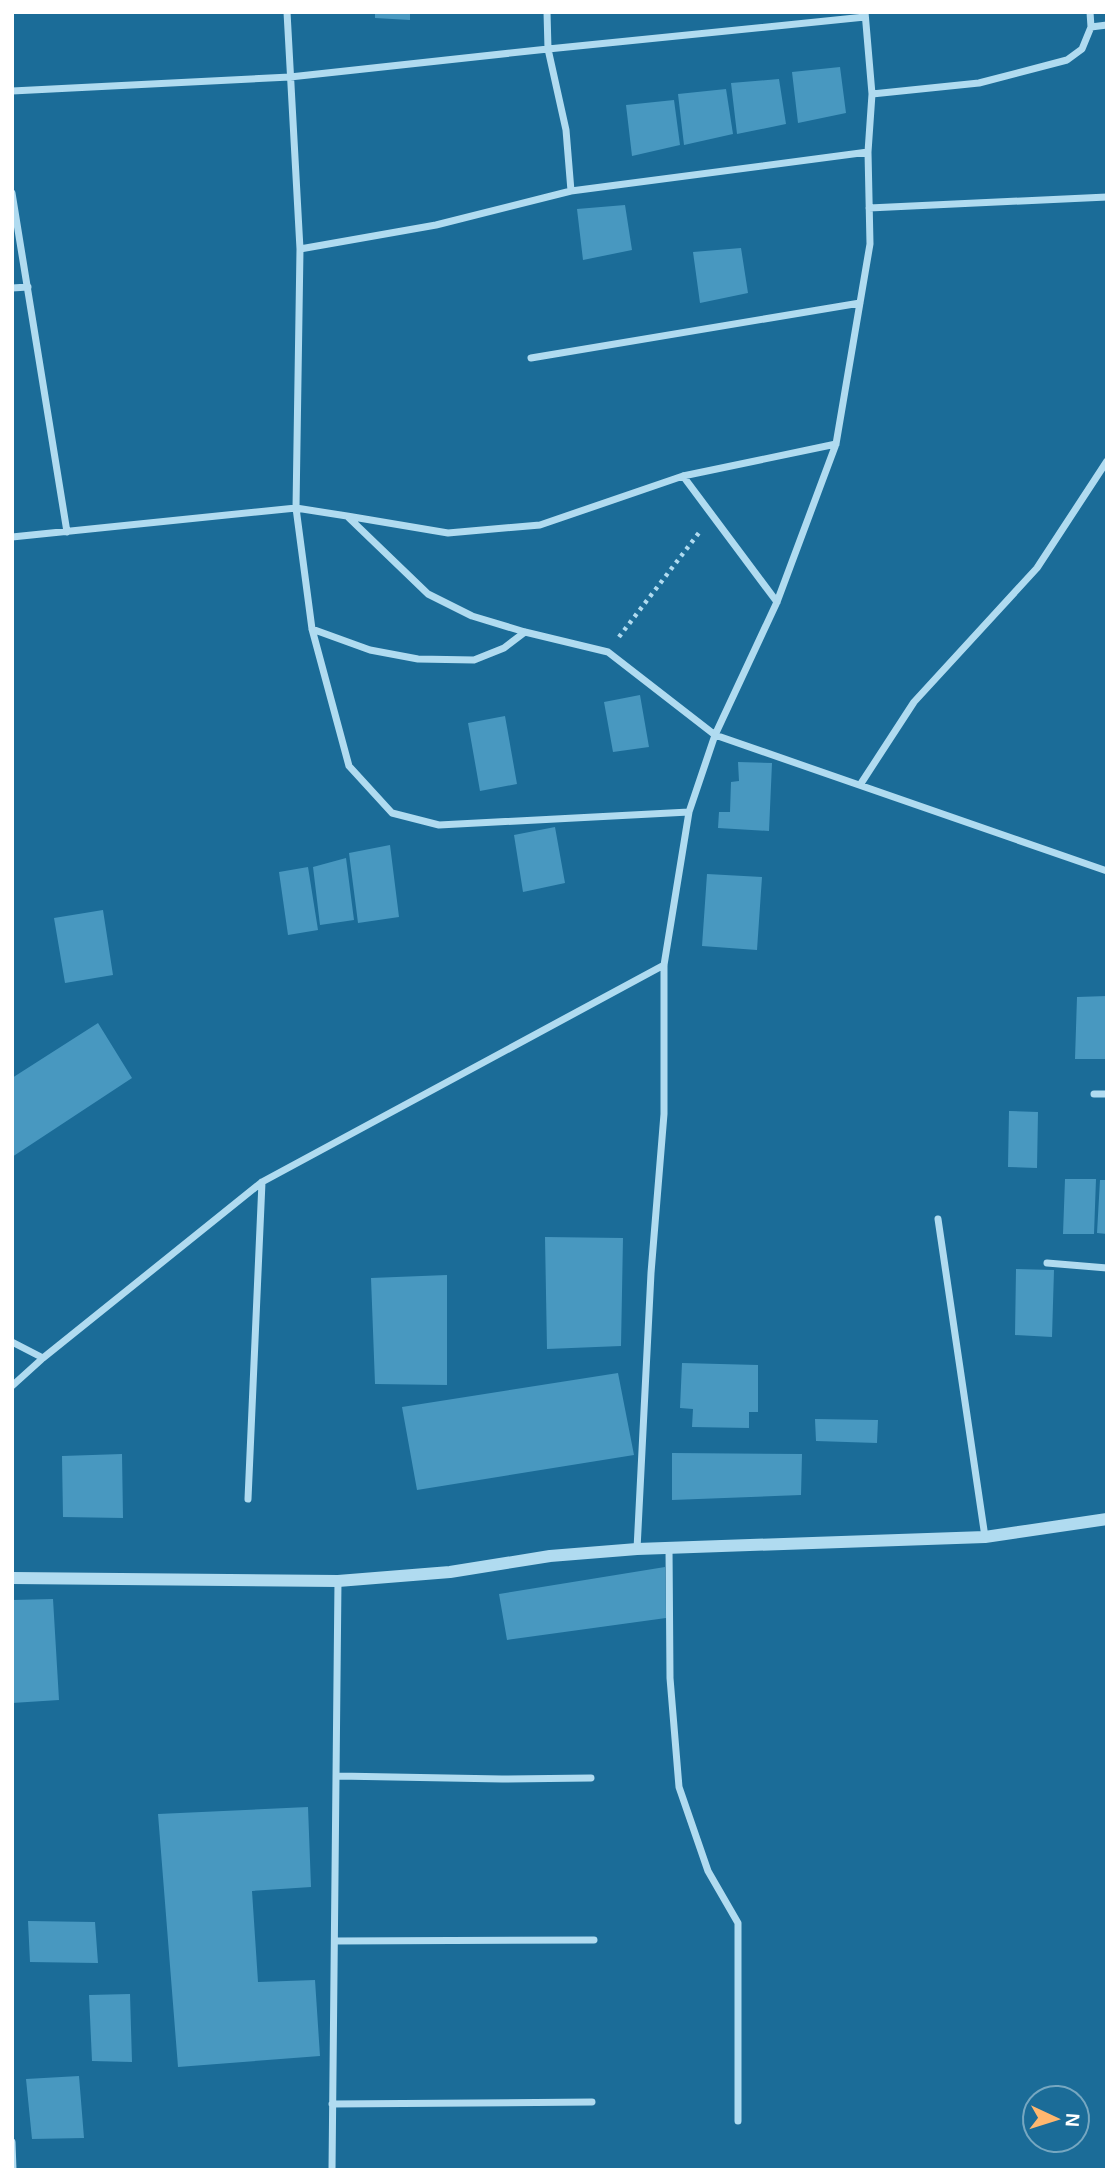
<svg xmlns="http://www.w3.org/2000/svg" width="1119" height="2182" font-family="Helvetica,sans-serif">
<style>
.building{fill:#4898c0}
.lines{fill:none;stroke-linecap:round;stroke-linejoin:round}
.path{stroke:#b0dbf0;stroke-width:4.5;stroke-dasharray:3.5 5;stroke-linecap:butt}
.minor{stroke:#b0dbf0;stroke-width:7}
.tertiary{stroke:#b0dbf0;stroke-width:12}
</style>
<rect width="100%" height="100%" fill="#1b6c98"/>
<path class="building" d="M375,12H410V20L375,18Z
M840,67L846,113L798,123L792,72Z
M779,79L786,124L737,134L731,83Z
M726,89L733,134L684,145L678,94Z
M674,100L680,145L632,156L626,105Z
M625,205L632,250L583,260L577,209Z
M741,248L748,293L700,303L693,252Z
M640,695L649,747L613,752L604,702Z
M505,716L517,784L480,791L468,723Z
M738,762L772,763L769,831L718,828L719,812H730L731,782L739,781Z
M555,827L565,883L523,892L514,835Z
M390,845L399,917L358,923L349,853Z
M346,858L354,920L320,925L313,867Z
M308,867L318,930L288,935L279,872Z
M707,874L762,877L757,950L702,946Z
M103,910L113,975L65,983L54,918Z
M1107,996V1059H1075L1077,997Z
M98,1023L132,1078L12,1157V1078Z
M1009,1111L1038,1112L1037,1168L1008,1167Z
M1065,1179H1096L1094,1234H1063Z
M1100,1180H1107V1234L1097,1233Z
M545,1237L623,1238L621,1346L547,1349Z
M1016,1269L1054,1270L1052,1337L1015,1335Z
M447,1275V1385L375,1384L371,1278Z
M682,1363L758,1365V1412H749V1428L692,1427L693,1409L680,1408Z
M618,1373L634,1455L417,1490L402,1407Z
M815,1419L878,1420L877,1443L816,1441Z
M672,1453L802,1454L801,1495L672,1500Z
M122,1454L123,1518L63,1517L62,1456Z
M665,1567L666,1618L507,1640L499,1594Z
M53,1599L59,1700L12,1703V1600Z
M308,1807L311,1887L252,1891L258,1982L315,1980L320,2056L178,2067L158,1814Z
M28,1921L95,1922L98,1963L30,1962Z
M130,1994L132,2062L92,2061L89,1995Z
M79,2076L84,2138L32,2139L26,2079Z"/>
<g class="lines">
<path class="path" d="M619,637L701,530"/>
<path class="minor" d="M287,12L300,249L296,508L312,629L349,766L392,813L439,825L689,812
M547,12L548,49L865,17
M1091,27L1107,25
M12,91L290,77L548,49L566,130L571,191L436,225L300,249
M872,94L979,83L1067,60L1082,49L1091,27L1090,12
M571,191L868,152
M12,193L67,532
M869,208L1107,197
M12,288L28,287
M531,358L860,303
M683,476L777,602
M347,516L448,533L540,525L683,476L836,444
M12,537L296,508L347,516L428,594L472,616L525,632L608,652L715,735L1107,871
M312,629L370,650L418,659L474,660L504,648L525,632
M860,785L914,702L1037,568L1107,461
M1094,1094H1107
M938,1219L985,1537
M1047,1263L1107,1268
M12,1342L43,1358
M12,1386L43,1358L262,1182L664,965
M248,1499L262,1182
M669,1548L670,1678L679,1787L708,1871L738,1923V2121
M637,1549L651,1273L664,1114V965L689,812L715,735L777,602L836,444L870,244L868,152L872,94L865,12
M338,1776L502,1779L591,1778
M335,1941L594,1940
M332,2104L592,2102
M12,2142L13,2170
M332,2170L338,1581"/>
<path class="tertiary" d="M12,1578L338,1581L450,1572L550,1556L637,1549L985,1537L1107,1519"/>
</g>
<rect width="1119" height="2182" fill="none" stroke="#ffffff" stroke-width="28"/>
<g transform="translate(1056 2119) rotate(94)"><circle r="33" fill="#1b6c98" stroke="#76a7c1" stroke-width="2"/>
<path d="M0-5L12 26L0 18L-12 26Z" fill="#ffb76f"/>
<text y="-10" font-size="19" font-weight="bold" text-anchor="middle" fill="#ffffff">N</text>
</g>
</svg>
